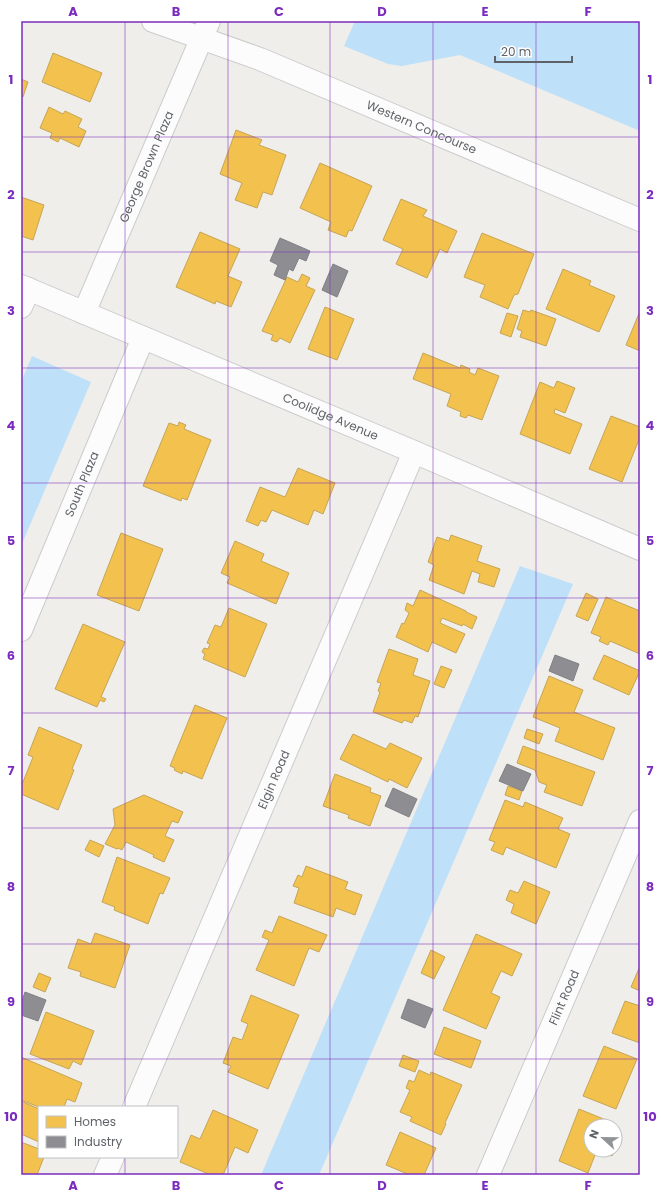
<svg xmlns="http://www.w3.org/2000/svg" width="661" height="1196" font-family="Poppins,sans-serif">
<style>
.water{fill:#bfe0f9}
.homes{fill:#f2c14e;stroke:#c6a556}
.industry{fill:#8d8d92;stroke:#7f8085}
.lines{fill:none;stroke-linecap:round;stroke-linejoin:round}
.minor-casing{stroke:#cbcccc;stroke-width:24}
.minor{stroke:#fdfcfc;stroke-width:22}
.grid{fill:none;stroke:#7b2cbf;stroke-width:1;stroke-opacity:0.55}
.labels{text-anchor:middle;stroke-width:4;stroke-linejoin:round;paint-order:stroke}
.street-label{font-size:12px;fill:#5f6368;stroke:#fff}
.neatline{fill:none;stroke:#7b2cbf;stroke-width:1.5}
.grid-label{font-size:13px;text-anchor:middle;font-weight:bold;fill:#7b2cbf}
</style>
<rect width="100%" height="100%" fill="#efeeea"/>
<path class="water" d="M355,21H640V131L460,55L402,66L388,64L344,46Z
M32,356L91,382L21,546V382Z
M520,566L573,584L319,1175H261Z"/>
<path class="homes" d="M53,53L102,73L90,102L42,82Z
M21,79L28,82L23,97L21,96Z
M49,107L63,114L65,111L82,119L78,127L86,131L79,147L60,138L58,142L50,138L52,133L40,128Z
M236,130L262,140L259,145L286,155L272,195L263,192L257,208L235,200L242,183L220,174Z
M320,163L372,186L352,231L349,230L346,237L328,230L331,222L300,208Z
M21,197L44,205L33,240L21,236Z
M401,199L427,210L423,216L457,231L447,253L440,249L427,278L396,264L403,249L383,240Z
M200,232L240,249L228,276L242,282L231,307L216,301L215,304L176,287Z
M482,233L534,254L518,294L514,295L508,309L480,297L485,285L464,277Z
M563,269L591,281L589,285L615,296L599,332L546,309Z
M302,274L310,278L306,286L315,290L290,343L280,338L277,342L271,340L273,335L262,331L287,277L298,282Z
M325,307L354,319L337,360L308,349Z
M523,310L530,312L531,310L556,319L546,346L520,337L522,331L517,329Z
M640,311V351L626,345Z
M507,313L518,316L511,337L500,333Z
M423,353L460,368L461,365L470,369L469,372L475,375L478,368L499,376L482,420L468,415L466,418L460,416L461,412L447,406L451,394L413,379Z
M557,381L575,388L565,413L555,409L554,413L582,424L570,454L520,434L540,382L554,388Z
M611,416L640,427V437L622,482L589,469Z
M179,422L186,425L184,429L211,440L187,500L182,498L181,501L143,486L169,423L178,426Z
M298,468L335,483L323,514L314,510L308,525L272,510L266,522L261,520L258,526L246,521L260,487L285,497Z
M121,533L163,549L139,611L97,595Z
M451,535L482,546L477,561L500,569L494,587L478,582L480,574L472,571L464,594L429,580L434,565L428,562L437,537L449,541Z
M235,541L264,554L261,561L289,573L276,604L227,583L230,577L221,573Z
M420,590L466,611V612L477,617L472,629L463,624L462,626L442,618L440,623L465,634L456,653L432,642L428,652L396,637L402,623L404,624L409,613L405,610L407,603L413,606Z
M586,593L598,599L588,621L576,616Z
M606,597L640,611V654L610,641L608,645L599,641L601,637L591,633Z
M229,608L267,624L245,677L203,659L205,654L202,652L204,648L208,649L210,644L207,643L215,625L221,627Z
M83,624L125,642L101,697L106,699L104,702L100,700L97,707L55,689Z
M389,649L418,659L413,675L430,681L418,717L415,716L412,723L404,720L402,723L373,712L380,692L378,691L381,683L377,682Z
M604,655L640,671L629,695L593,679Z
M441,666L452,670L444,688L434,684Z
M549,676L583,690L574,712L615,728L603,760L555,741L560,728L533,717Z
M195,705L227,718L202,779L183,771L182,774L174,770L175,768L170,766Z
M39,727L82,745L72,769L74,770L58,810L21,794V787L33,757L28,755Z
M527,729L543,734L539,744L524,738Z
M353,734L386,749L390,743L422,758L407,788L389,779L388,782L340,759Z
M523,746L595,772L582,806L544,792L547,785L539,782L535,770L517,763Z
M335,774L371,788L370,792L381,796L370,826L348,818L349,815L323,806Z
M508,786L522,791L519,800L505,795Z
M144,795L183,812L178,823L172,821L165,836L174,840L164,862L153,857L154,855L126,842L122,850L118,848L117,849L105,844L115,825L113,809Z
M505,800L523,807L525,802L563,818L558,829L570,834L556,868L506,847L503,855L491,850L495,842L489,840Z
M90,840L104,846L99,857L85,850Z
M117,857L170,878L163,894L160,893L148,924L114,910L115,907L102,902Z
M306,866L348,882L345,889L362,895L355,915L336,908L333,917L294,903L299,888L293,886L298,875L302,877Z
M524,881L550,892L536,924L511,913L514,904L506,900L510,890L518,893Z
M279,916L327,935L319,952L309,948L294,986L256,970L269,940L262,937L265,930L272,933Z
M95,933L130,945L115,988L80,976L81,972L68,968L78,939L91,944Z
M476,934L522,954L512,976L501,971L491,993L500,997L486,1029L443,1010Z
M431,950L445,957L434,979L421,973Z
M640,966V991L631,987Z
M39,973L51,978L45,992L33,987Z
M251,995L299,1015L268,1089L228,1072L231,1066L223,1063L233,1037L242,1040L248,1024L241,1021Z
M625,1001L640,1006V1043L612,1033Z
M46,1012L94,1031L81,1065L73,1061L69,1069L30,1054Z
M444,1027L481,1041L471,1068L434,1054Z
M604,1046L637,1059L616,1109L583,1096Z
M403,1055L419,1061L415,1072L399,1066Z
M21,1057L82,1083L75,1102L67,1099L64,1107H39L21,1100Z
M419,1070L430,1075L431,1072L462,1085L445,1123L446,1124L441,1135L410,1121L412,1117L400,1112L410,1090L406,1088L409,1080L414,1082Z
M21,1101L39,1109V1142L21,1134Z
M579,1109L606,1120L604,1126H591V1150H597L588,1173L559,1161Z
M213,1110L258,1130L248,1153L235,1147L223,1175H211L180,1162L191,1135L200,1139Z
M400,1132L436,1148L424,1175H410L386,1165Z
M21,1142L39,1149V1157H44L37,1175H21Z
M597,1150H615L612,1156Z"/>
<path class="industry" d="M280,238L310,251L306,261L299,258L293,271L289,269L285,280L274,275L278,265L270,261Z
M333,264L348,271L337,297L322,290Z
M555,655L579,664L573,681L549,671Z
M507,764L531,774L523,791L499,781Z
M393,788L417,799L409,817L385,806Z
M25,992L46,1000L38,1021L21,1015V1004Z
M408,999L433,1009L425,1028L401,1018Z"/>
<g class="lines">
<defs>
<g id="minor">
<path id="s1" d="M153,21L260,59L640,220"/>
<path id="s2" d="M21,286L414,452L640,549"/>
<path d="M21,307L29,289"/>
<path id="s3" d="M84,313L209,21"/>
<path id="s4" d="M21,630L143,338"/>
<path id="s5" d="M134,1107L414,452"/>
<path d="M105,1175L113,1157"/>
<path id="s6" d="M488,1175L640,821"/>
</g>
</defs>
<use href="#minor" class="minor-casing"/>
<use href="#minor" class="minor"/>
</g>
<path class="grid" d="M125,21V1107M228,21V1175M330,21V1175M433,21V1175M536,21V1175M21,137H640M21,252H640M21,368H640M21,483H640M21,598H640M21,713H640M21,828H640M21,944H640M21,1059H640M125,1157V1175"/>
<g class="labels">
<g class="street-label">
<text dy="4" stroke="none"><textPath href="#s1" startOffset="289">Western Concourse</textPath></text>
<text dy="4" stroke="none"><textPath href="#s3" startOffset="159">George Brown Plaza</textPath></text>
<text dy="4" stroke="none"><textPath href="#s2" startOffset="336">Coolidge Avenue</textPath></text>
<text dy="4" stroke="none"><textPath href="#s4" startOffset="158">South Plaza</textPath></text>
<text dy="4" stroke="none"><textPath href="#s5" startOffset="356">Elgin Road</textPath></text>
<text dy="4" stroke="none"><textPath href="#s6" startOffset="193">Flint Road</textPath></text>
</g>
</g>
<rect width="661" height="1196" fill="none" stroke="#ffffff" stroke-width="44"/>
<rect x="38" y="1106" width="140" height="52" fill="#ffffff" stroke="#bfc1c3"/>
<rect x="46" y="1116" width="20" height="12" fill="#f2c14e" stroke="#bfc1c3"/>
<text x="74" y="1126" font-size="12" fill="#5f6368">Homes</text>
<rect x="46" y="1136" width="20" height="12" fill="#8d8d92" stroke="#bfc1c3"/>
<text x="74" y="1146" font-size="12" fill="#5f6368">Industry</text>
<g transform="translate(603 1138) rotate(292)"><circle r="19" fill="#ffffff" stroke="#bfc1c3"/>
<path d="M0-3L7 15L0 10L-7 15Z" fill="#919496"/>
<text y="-6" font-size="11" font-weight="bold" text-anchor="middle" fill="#5f6368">N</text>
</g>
<path d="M495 56v6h77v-6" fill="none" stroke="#5f6368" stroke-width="2"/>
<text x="501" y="56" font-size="12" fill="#5f6368" stroke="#ffffff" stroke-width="3" paint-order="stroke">20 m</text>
<rect x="22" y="22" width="617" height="1152" class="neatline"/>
<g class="grid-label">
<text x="73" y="16">A</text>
<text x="176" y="16">B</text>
<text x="279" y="16">C</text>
<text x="382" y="16">D</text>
<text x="485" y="16">E</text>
<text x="588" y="16">F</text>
<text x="11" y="84">1</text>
<text x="650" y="84">1</text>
<text x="11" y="199">2</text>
<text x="650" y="199">2</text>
<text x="11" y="315">3</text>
<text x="650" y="315">3</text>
<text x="11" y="430">4</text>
<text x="650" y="430">4</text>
<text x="11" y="545">5</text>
<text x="650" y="545">5</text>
<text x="11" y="660">6</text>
<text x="650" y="660">6</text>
<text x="11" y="775">7</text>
<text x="650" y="775">7</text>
<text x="11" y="891">8</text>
<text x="650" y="891">8</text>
<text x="11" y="1006">9</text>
<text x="650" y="1006">9</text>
<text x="11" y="1121">10</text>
<text x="650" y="1121">10</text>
<text x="73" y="1190">A</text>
<text x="176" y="1190">B</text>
<text x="279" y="1190">C</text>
<text x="382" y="1190">D</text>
<text x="485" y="1190">E</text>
<text x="588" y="1190">F</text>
</g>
</svg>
